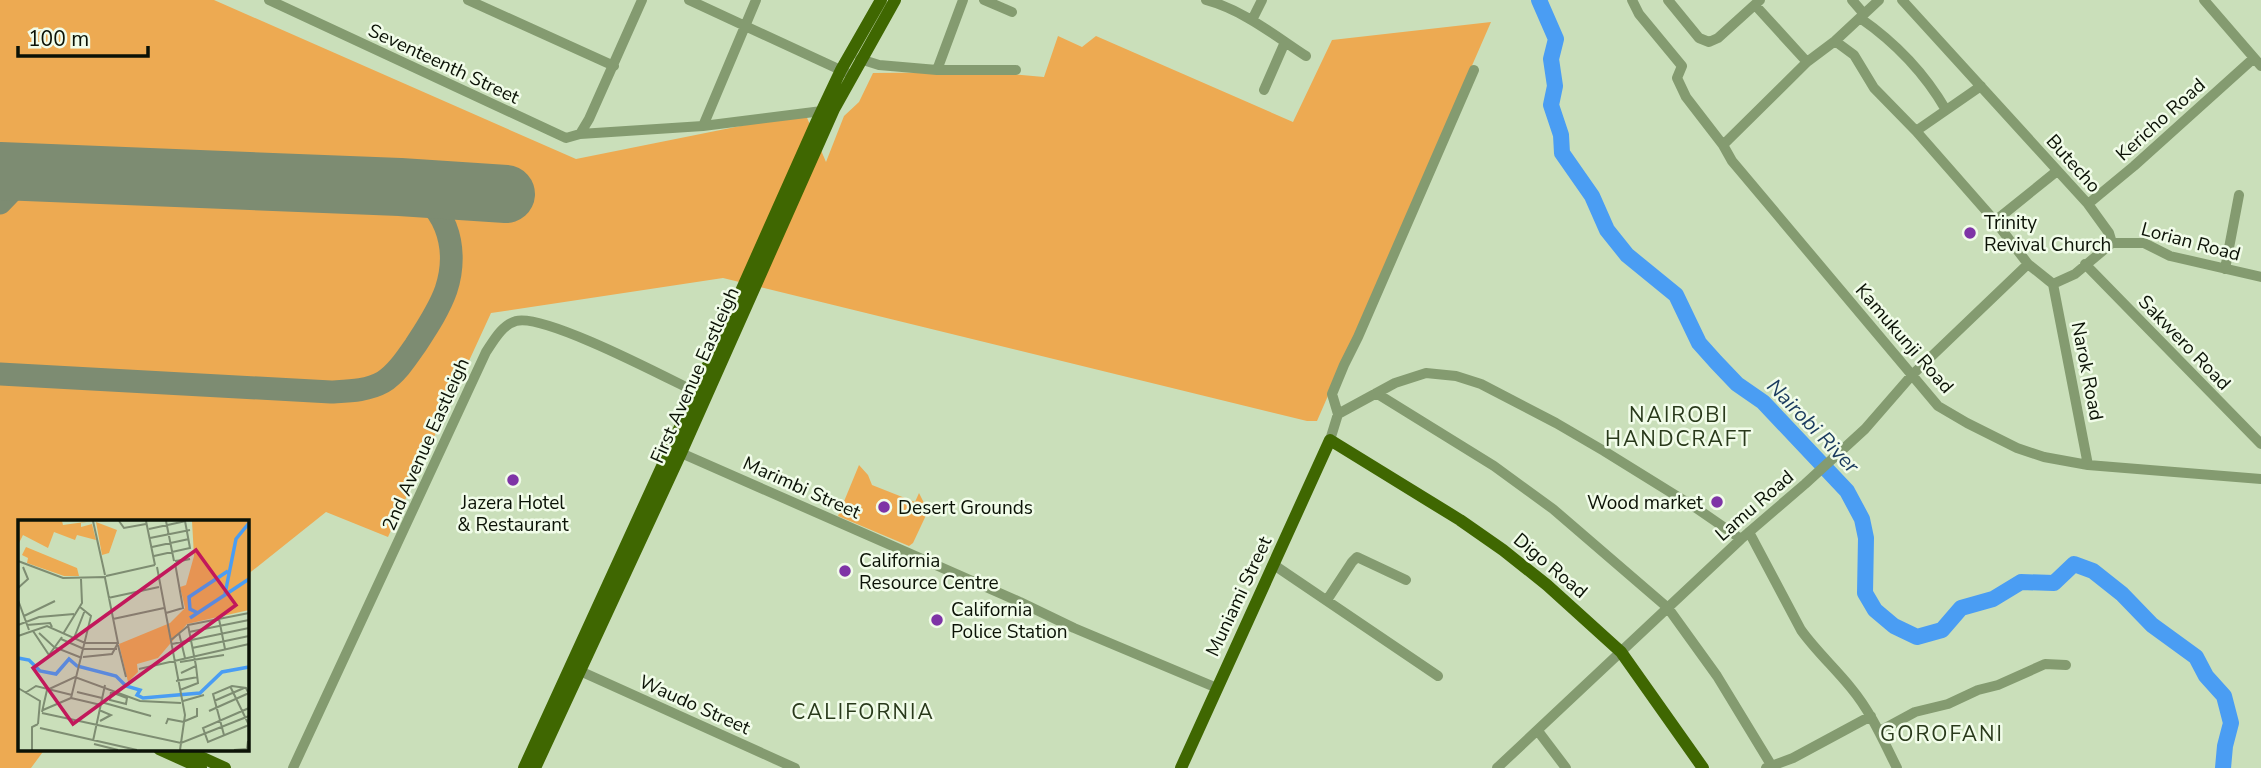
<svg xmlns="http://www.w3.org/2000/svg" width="2261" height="768" font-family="'Nunito Sans',sans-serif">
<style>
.green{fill:#edaa52}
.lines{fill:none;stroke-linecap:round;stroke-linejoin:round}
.river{stroke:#4a9df3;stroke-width:16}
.taxiway{stroke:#7d8c72;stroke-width:23}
.runway{stroke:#7d8c72;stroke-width:58}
.minor{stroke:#849b70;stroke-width:10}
.major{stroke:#3f6701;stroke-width:12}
.poi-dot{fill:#7e34a6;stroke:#f1fce9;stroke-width:2.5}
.labels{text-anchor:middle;stroke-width:5;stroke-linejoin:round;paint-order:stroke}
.street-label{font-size:19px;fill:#0b1206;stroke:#f1fce9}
.poi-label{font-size:19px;fill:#0b1206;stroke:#f1fce9;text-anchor:start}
.neighbourhood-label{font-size:21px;letter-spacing:2px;fill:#29391b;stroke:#f1fce9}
.water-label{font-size:21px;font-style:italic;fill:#193a5d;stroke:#f1fce9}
.inset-river{fill:none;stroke:#4a9df3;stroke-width:3.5}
.inset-road{fill:none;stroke:#7e8d72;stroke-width:2}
.view{fill:#c2185b;fill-opacity:0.15;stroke:#c2185b;stroke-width:3.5}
.inset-edge{fill:none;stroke:#0b1206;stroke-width:3.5}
</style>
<rect width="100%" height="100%" fill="#cadfba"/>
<path class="green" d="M0,0H214L576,159L805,113L826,162L844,116L859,102L873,73L987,72L1044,77L1058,36L1082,47L1096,36L1293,122L1332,40L1491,22L1317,421H1307L723,278L491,313L388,537L326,512L247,575V521H19V749H45L31,768H0Z
M859,465L868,475L872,485L915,502L919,493L928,511L913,543L909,546L838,516Z"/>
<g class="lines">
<path class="river" d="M1539,0L1556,39L1551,59L1555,86L1551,105L1561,135L1562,153L1592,196L1607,230L1627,255L1676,295L1699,343L1716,362L1737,384L1763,402L1847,491L1862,519L1866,538L1865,593L1875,610L1894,626L1917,637L1942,630L1961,608L1993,599L2021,582L2054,583L2074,564L2093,571L2122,594L2152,625L2196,657L2206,676L2224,696L2231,723L2225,746L2223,768"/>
<path class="taxiway" d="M0,203L29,173
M0,374L331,392C348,391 367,391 383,382C396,374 406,359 415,346C426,329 439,310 446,290C460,248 446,198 400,187"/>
<path class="runway" d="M0,171L400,187L506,194"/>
<path class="minor" d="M269,0L566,138L580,134L589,119L642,0
M468,0L614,66
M689,0L847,73
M984,0L1012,12
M1206,0C1243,10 1274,35 1306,56
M1632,0L1639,14L1682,66L1677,78L1686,97L1723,145L1732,161L1938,406L1967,423L2017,448L2044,457L2088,465L2261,479
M1668,0L1699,38L1709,42L1718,38L1760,0
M1852,0L1864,14
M2204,0L2261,66
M1755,5L1807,62
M1860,18C1896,43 1924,72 1946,110
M1252,20L1262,0
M1835,41L1854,55L1874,88L1916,131L1995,221L2028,264L2053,284L2075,274L2112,243L2109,233L2088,204L1902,0
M860,59L879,65L937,70L963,0
M937,70H1016
M1264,90L1285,42
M703,126L756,0
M1916,131L1981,86
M580,134L703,126L822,111
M1723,145L1807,62L1835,41L1879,0
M2088,204L2134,166L2254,58
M1995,221L2057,171
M2112,243H2144L2170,256L2261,277
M2085,264L2261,444
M2225,269L2239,195
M2053,284L2088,465
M1376,393L1494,466L1553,509L1668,608L1717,676L1773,768
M1338,414L1332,394L1344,365L1358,337L1474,70
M1330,440L1338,414L1395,383L1426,373L1456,376L1481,384L1556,423L1604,451L1696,508L1741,539
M681,453L1020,602L1074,628L1217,688
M1749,532L1801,630C1816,651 1835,668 1851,688C1871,712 1883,740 1897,768
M1274,565L1438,676
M1327,600L1352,562L1357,557L1406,580
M580,671L795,768
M1538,731L1566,768
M1880,731L1915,712L1948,704L1978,690L1998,685L2045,664L2066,665
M293,768L486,352C494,340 502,325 516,321C544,313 665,377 696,392
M1497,768L1741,539L1805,484L1865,429L1912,375L2028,264
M1766,768L1793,758L1871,716"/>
<path class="major" d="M159,749L201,768
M183,749L225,768
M524,768L696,392L816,123L841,70L881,0
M535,768L681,453L834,109L895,0
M1181,768L1330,440L1460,520L1503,550L1547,585L1621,652L1703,768"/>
</g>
<g class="poi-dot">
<circle cx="1970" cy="233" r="7"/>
<circle cx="513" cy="480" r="7"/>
<circle cx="1717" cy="502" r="7"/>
<circle cx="884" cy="507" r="7"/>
<circle cx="845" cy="571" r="7"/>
<circle cx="937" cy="620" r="7"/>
</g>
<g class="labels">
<g class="street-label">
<text transform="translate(444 63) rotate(25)" y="7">Seventeenth Street</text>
<text transform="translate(2160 119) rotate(-42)" y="7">Kericho Road</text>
<text transform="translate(2074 163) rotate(48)" y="7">Butecho</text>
<text transform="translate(2191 241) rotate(15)" y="7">Lorian Road</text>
<text transform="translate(1905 338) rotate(49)" y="7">Kamukunji Road</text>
<text transform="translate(2185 342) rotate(46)" y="7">Sakwero Road</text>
<text transform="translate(2088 371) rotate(79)" y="7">Narok Road</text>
<text transform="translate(694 375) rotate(-66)" y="7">First Avenue Eastleigh</text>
<text transform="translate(425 444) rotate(-66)" y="7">2nd Avenue Eastleigh</text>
<text transform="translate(802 487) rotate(24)" y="7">Marimbi Street</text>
<text transform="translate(1754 505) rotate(-41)" y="7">Lamu Road</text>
<text transform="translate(1551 565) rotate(40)" y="7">Digo Road</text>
<text transform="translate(1238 596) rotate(-65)" y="7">Muniami Street</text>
<text transform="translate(695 704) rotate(24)" y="7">Waudo Street</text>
</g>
<g class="poi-label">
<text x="1984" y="229">Trinity<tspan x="1984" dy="22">Revival Church</tspan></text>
<text x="513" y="509" text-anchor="middle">Jazera Hotel<tspan x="513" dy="22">&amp; Restaurant</tspan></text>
<text x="1703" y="509" text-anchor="end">Wood market</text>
<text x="898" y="514">Desert Grounds</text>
<text x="859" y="567">California<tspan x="859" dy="22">Resource Centre</tspan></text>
<text x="951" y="616">California<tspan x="951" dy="22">Police Station</tspan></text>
</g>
<g class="neighbourhood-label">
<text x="1679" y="422">NAIROBI<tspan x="1679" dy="24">HANDCRAFT</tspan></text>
<text x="863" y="719">CALIFORNIA</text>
<text x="1942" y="741">GOROFANI</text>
</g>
<g class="water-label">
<text transform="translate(1813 426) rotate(46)" y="7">Nairobi River</text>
</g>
</g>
<g transform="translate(18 520)">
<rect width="231" height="231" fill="#cadfba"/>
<path d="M0,1H44L45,5L74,1L63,3V7L74,4L78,20L59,15L57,20L36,12L30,28L5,15L0,25ZM174,1H231V90L169,104L140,138L119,144L120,152L110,162L101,124L152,103L167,88L162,67L168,65L176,36ZM78,2L99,10L91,33L84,35ZM8,27L59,48L61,56H46L9,43L10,38L4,35Z" fill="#edaa52"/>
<path class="inset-river" d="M207,74L218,19L231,3M180,93L172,89L171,77L210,51M172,98L231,59M0,138L11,140L22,151L38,154L51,139L59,146L98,156L108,166L122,170L119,175L125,178L182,173L204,152L231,147"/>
<path class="inset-road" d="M75,1L87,55M101,1L106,8L128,4M128,1L137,45M148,1L156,41M131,9L168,1M132,18L172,10M134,27L171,19M136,36L172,28L167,1M0,41L45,58L88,57M157,41L172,39L158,42M139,47L167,195L162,230M88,56L137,45M0,68L10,59L5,47M90,78L141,67M0,80L11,110M62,87L73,96L53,178L83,185M148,93L165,88L157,43M6,96L37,81M95,99L146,88M201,99L207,129M0,105L21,97L56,94M9,105L32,103L34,107M15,111L31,135L44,117M171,112L231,100M21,113L36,127L64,138M161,113L167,138M45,114L64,83L63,59M0,116L29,106L67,123H100L87,58M56,118L67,90M43,119L66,129H99M153,120L170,106M154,124L231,108M100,125L108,157M174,128L231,116M65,137L94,134L100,123M162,142L206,135M121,149L231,124M163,153L178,146L170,105L231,93M158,161L180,157M212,166L231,205M0,168L22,181L20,204M162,170L180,163L178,146M59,172L84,178M93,172L109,178L108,184L92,180ZM7,173L18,166L54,175M165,181L186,175M196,181L226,168M83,182L133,196M231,188L185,208L190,222L231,205M25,190L53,178M81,190L93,195L82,201M191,191L231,173M24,192L29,170L57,157L122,181L163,183M24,193L163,223L231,196M167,201L179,196V188M148,204L150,199L166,202M22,208L119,230M206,215L195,174L214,166L228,168L231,174M75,221L87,165M76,224L100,230M14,230V207L20,204M216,230L229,229L230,221"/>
<path class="view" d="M178,30L218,85L55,204L15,148Z"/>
<rect width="231" height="231" class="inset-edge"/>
</g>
<path d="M18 46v10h130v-10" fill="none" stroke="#0b1206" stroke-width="3.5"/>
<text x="28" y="46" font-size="21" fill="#0b1206" stroke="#f1fce9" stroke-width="5" paint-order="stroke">100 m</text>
</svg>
